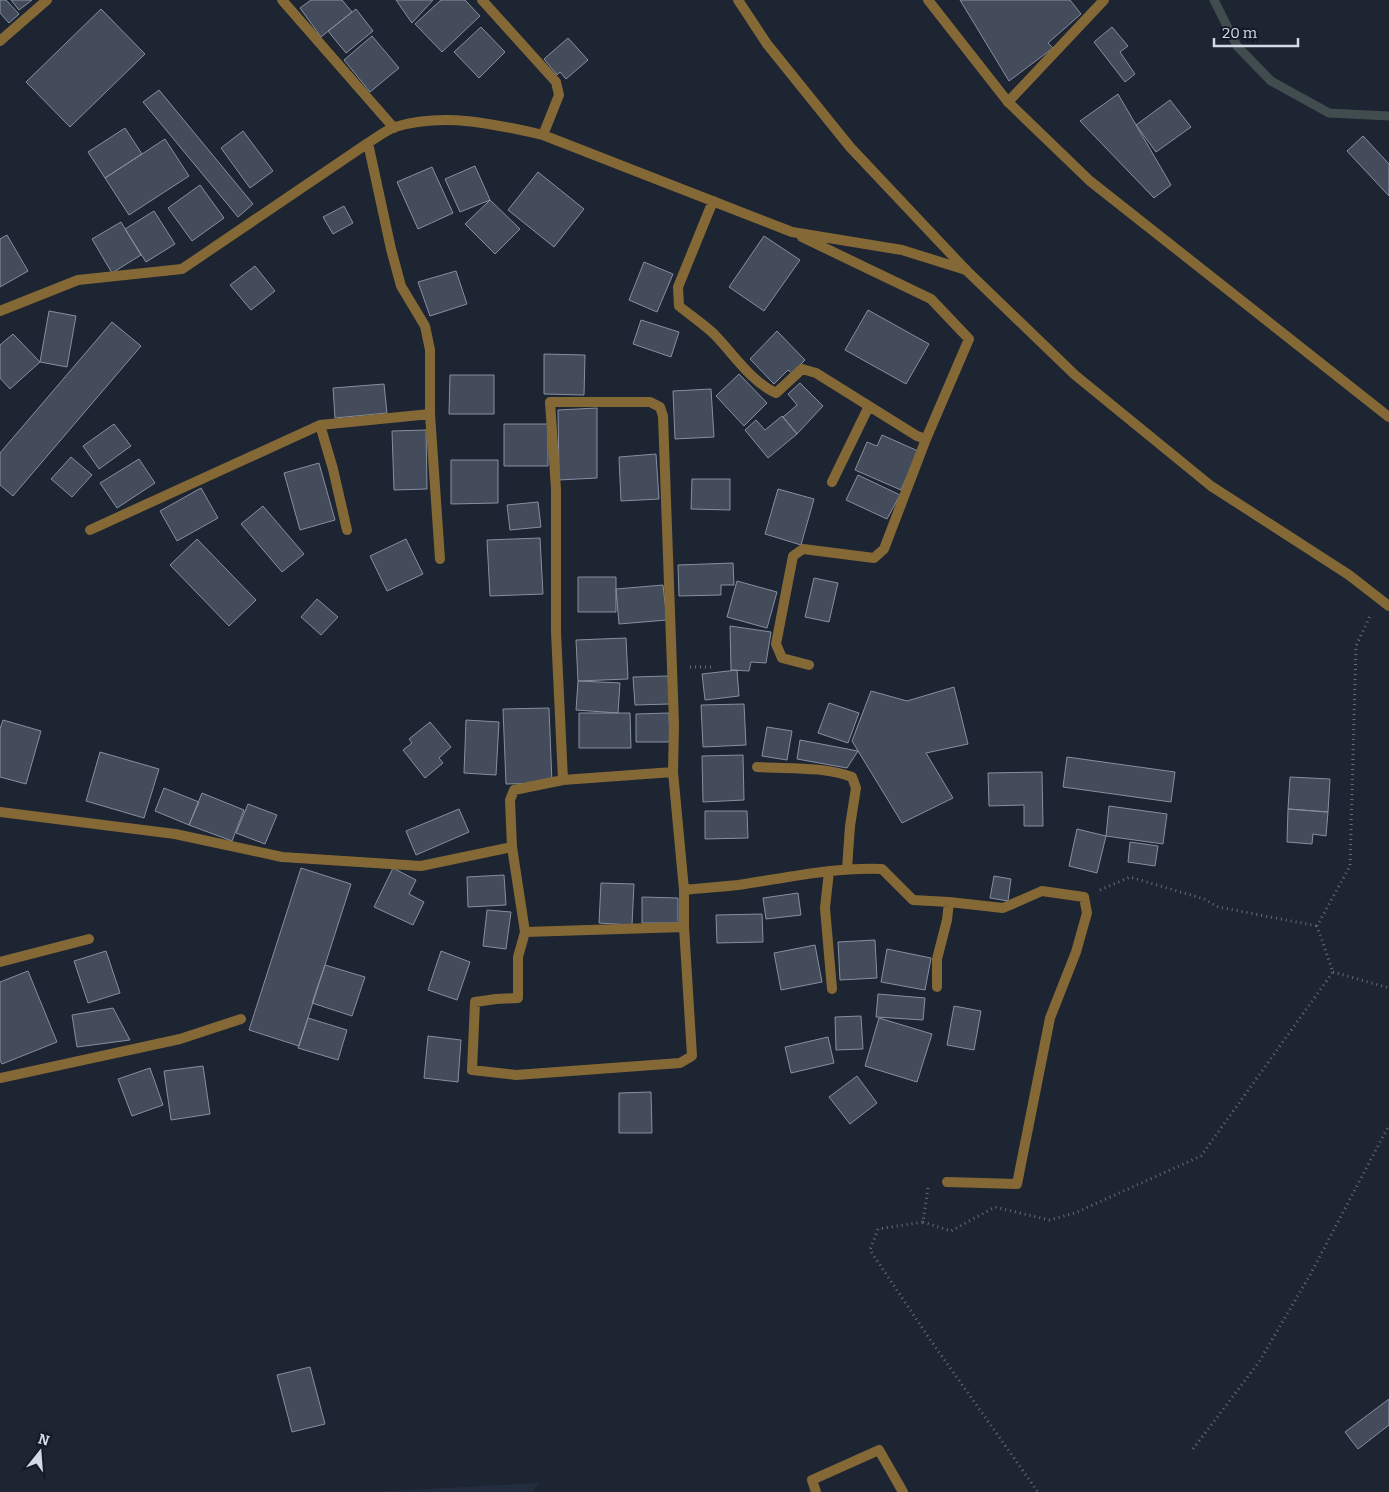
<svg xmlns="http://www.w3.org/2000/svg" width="1389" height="1492" font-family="Bitter,serif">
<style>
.built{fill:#232d40}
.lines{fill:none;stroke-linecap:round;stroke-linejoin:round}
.stream{stroke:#414c4f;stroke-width:9}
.building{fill:#444c5c;stroke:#868fa0}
.path{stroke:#666c79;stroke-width:3;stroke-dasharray:1 4;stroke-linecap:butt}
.lane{stroke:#846936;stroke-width:10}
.street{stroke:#846936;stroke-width:10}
</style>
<rect width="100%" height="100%" fill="#1d2432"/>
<path class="built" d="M539,1483L533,1492H371Z"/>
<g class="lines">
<path class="stream" d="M1214,0L1237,46L1271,81L1329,113L1389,116"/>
</g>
<path class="building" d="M0,0H6L19,14L9,23L0,13Z
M11,0H32L19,10Z
M311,0H342L352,12L321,37L300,8Z
M396,0H433L412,23Z
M441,0H465L480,16L442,52L415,24Z
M960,0H1070L1081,14L1048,43L1053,48L1009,81Z
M101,9L145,54L70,127L26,82Z
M356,9L373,31L346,53L328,31Z
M481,27L505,52L479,78L454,52Z
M1112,27L1128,46L1120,52L1135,74L1125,82L1094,42Z
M372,36L399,68L370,92L344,60Z
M568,38L588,60L566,79L560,72L557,75L544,59Z
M159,90L253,204L238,217L143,102Z
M1118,94L1171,185L1154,198L1080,121Z
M1170,100L1191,127L1156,152L1136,125Z
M125,128L142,154L105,178L88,152Z
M243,131L273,171L250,188L221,148Z
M1363,136L1389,164V196L1347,151Z
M165,139L189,176L129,215L105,178Z
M475,166L490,200L460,212L445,179Z
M432,167L453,213L418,229L397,182Z
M538,172L584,209L554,247L508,210Z
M200,185L224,218L192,241L168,208Z
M490,200L520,229L495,254L465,224Z
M344,206L353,223L333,234L323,217Z
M154,211L175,244L146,262L125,229Z
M121,222L141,255L112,273L92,239Z
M7,235L28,271L0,287V239Z
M764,236L800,260L764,311L729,287Z
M644,262L673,274L657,312L629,300Z
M255,266L275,291L251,310L230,285Z
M456,271L467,304L430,316L418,282Z
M868,310L929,344L906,384L845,350Z
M49,311L76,316L67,367L40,362Z
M641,320L679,332L671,357L633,344Z
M112,322L141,346L13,496L0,485V453Z
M777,331L805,360L792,373L788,370L774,384L750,359Z
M13,334L40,362L10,389L0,378V345Z
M544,354L585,355L584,395L544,394Z
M739,374L767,403L744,426L716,396Z
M450,375H494V414H449Z
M800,383L823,406L797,434L783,417L797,405L788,394Z
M384,384L387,413L335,418L333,388Z
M711,389L714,437L675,439L673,391Z
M597,408V478L559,480L558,410Z
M782,416L797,434L768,458L745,430L756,420L765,430Z
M114,424L131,446L99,469L83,446Z
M504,424H548V466H504Z
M426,430L427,489L394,490L392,431Z
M882,435L918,451L901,490L855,470L867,442L877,446Z
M656,454L659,499L621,501L619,457Z
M71,457L92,475L72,497L51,479Z
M139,459L155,483L117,508L100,483Z
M451,460H498V503L451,504Z
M319,463L335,520L300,530L284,473Z
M858,475L900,495L887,519L846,500Z
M692,479H730V510L691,509Z
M201,488L218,518L177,541L160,511Z
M778,489L814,499L801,545L765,534Z
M538,502L541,527L510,530L507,505Z
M263,506L304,554L282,572L241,524Z
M540,538L543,594L490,596L487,540Z
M197,539L256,600L229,626L170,565Z
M406,539L423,574L387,591L370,556Z
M733,563L734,585H721V595L679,596L678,565Z
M578,577H616V612H578Z
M814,578L838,583L829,622L805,617Z
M737,581L777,592L767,628L727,617Z
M663,585L667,620L619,624L616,589Z
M317,599L338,617L321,635L301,617Z
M730,626L771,632L766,663L751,662L749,671L731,670Z
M626,638L628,679L578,681L576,640Z
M737,670L739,696L705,700L702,674Z
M668,676L670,704L635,705L633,677Z
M578,681L620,683L618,713L576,710Z
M954,687L968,744L926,753L953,798L902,823L852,741L871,691L907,701Z
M829,703L859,713L848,743L818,733Z
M744,704L746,745L703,747L701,705Z
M549,708L552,783L506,784L503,709Z
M579,713H630L631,748H579Z
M669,713L670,742H636V714Z
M3,720L41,731L26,784L0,777V729Z
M466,720L499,722L496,775L464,773Z
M430,722L451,747L439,758L443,763L425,778L403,750L412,743L409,739Z
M767,727L792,731L787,760L762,756Z
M800,740L858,751L847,768L797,759Z
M100,752L159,769L144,818L86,801Z
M743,755L744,800L703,802L702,756Z
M1067,757L1175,772L1171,802L1063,787Z
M1042,772L1043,826H1024V805L989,806L988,773Z
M1290,777L1330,779L1328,812L1288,809Z
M164,788L199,802L189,825L155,811Z
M202,793L244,810L232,841L189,825Z
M248,804L277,815L265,844L236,833Z
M1109,806L1167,814L1163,844L1106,836Z
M459,809L469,832L416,855L406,831Z
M1288,809L1328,812L1326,836L1313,834L1312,844L1287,842Z
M705,811H747L748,838L705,839Z
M1077,829L1106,836L1097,873L1069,866Z
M1130,842L1158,846L1155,866L1128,862Z
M301,868L351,884L299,1046L249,1030Z
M393,868L416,880L409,894L424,902L413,925L374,907Z
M504,875L506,905L468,907L467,877Z
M994,876L1011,879L1008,901L990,898Z
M601,883L634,884L632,925L599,923Z
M798,893L801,915L766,919L763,898Z
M642,897L678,898V923H642Z
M487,910L511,912L506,949L483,946Z
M762,914L763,942L717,943L716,915Z
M875,940L877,978L840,980L838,942Z
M815,945L822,982L781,990L774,953Z
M887,949L931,958L925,990L881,982Z
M106,951L120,993L88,1003L74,961Z
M441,951L470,962L457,1000L428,990Z
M325,965L365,977L352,1016L312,1003Z
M28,971L57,1042L2,1064L0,1060V982Z
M878,994L925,998L923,1020L876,1017Z
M954,1006L981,1011L974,1050L947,1045Z
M113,1008L130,1040L77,1047L72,1015Z
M861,1016L863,1049L836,1050L835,1017Z
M308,1018L347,1030L338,1060L298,1048Z
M879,1018L932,1034L917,1082L865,1066Z
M428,1036L461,1040L458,1082L424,1078Z
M828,1037L834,1063L791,1073L785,1047Z
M203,1066L210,1114L171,1120L164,1071Z
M150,1068L163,1105L132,1116L118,1079Z
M857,1076L877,1103L850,1124L829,1097Z
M651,1092L652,1133H619V1093Z
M310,1367L325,1424L292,1432L277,1375Z
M1389,1399V1425L1358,1449L1345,1432Z"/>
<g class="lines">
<path class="path" d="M690,667H715
M1100,890L1130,877L1204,899L1218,907L1317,926
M1333,972L1389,988
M928,1188L923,1222L878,1229L870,1250L929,1338L1038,1492
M923,1222L951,1231L995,1207L1049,1220L1075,1213L1201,1156L1333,972L1317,926L1350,866L1356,646L1370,616
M1193,1449L1259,1362L1310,1275L1389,1125"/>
<path class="lane" d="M738,0L767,44L850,147L966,270
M928,0L1008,102L1090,181L1389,417
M816,1492L812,1480L879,1450L903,1492"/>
<path class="street" d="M282,0L394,128
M482,0L556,82L559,95L543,135
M0,41L47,0
M1008,102L1104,0
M368,143L391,249L401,286L425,326L430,350V414L440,559
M713,201L678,287L679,306C690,315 702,323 713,333C733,353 750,381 776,393L802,369L816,373L917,436L926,439
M802,237L931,299L969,339L926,439L884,549L874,558L803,549L793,556L776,644L782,658L809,665
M0,311L78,280L182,269L368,143C376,138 386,130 395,127C444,112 495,124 543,135L792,232L902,250L966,270L1075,375L1211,486L1349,575L1389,606
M320,425L333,469L347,530
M832,482L869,406
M90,530L320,425L430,414
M757,767C788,769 823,766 852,777L856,788L850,826L847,869
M563,780L556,632V489L550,402H650L660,407L663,416L674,724L673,772L684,890V927L692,1056L680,1063L516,1075L472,1070L475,1002L496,999L518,998V957L525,932L684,927
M0,812L175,834L282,857L421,866L512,847
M829,871L825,908L832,989
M684,890C702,888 720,887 738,885C786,878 833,867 882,869L913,900L949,902L1003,908L1042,891L1084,897L1087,913L1076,952L1050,1018L1017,1184L947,1182
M525,932L512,847L510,800L514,790L563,780L673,772
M0,962L89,939
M937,987V959L947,920L949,902
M0,1078L180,1039L241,1019"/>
</g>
<g transform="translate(40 1452) rotate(17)" stroke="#141b28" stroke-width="4" paint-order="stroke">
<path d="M0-4L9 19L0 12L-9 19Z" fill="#d4d9e3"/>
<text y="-8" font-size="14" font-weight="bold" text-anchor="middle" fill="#d4d9e3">N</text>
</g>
<path d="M1214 38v8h84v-8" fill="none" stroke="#d4d9e3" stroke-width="2.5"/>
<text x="1222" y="38" font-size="15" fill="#d4d9e3" stroke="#141b28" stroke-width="4" paint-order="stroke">20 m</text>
</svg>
